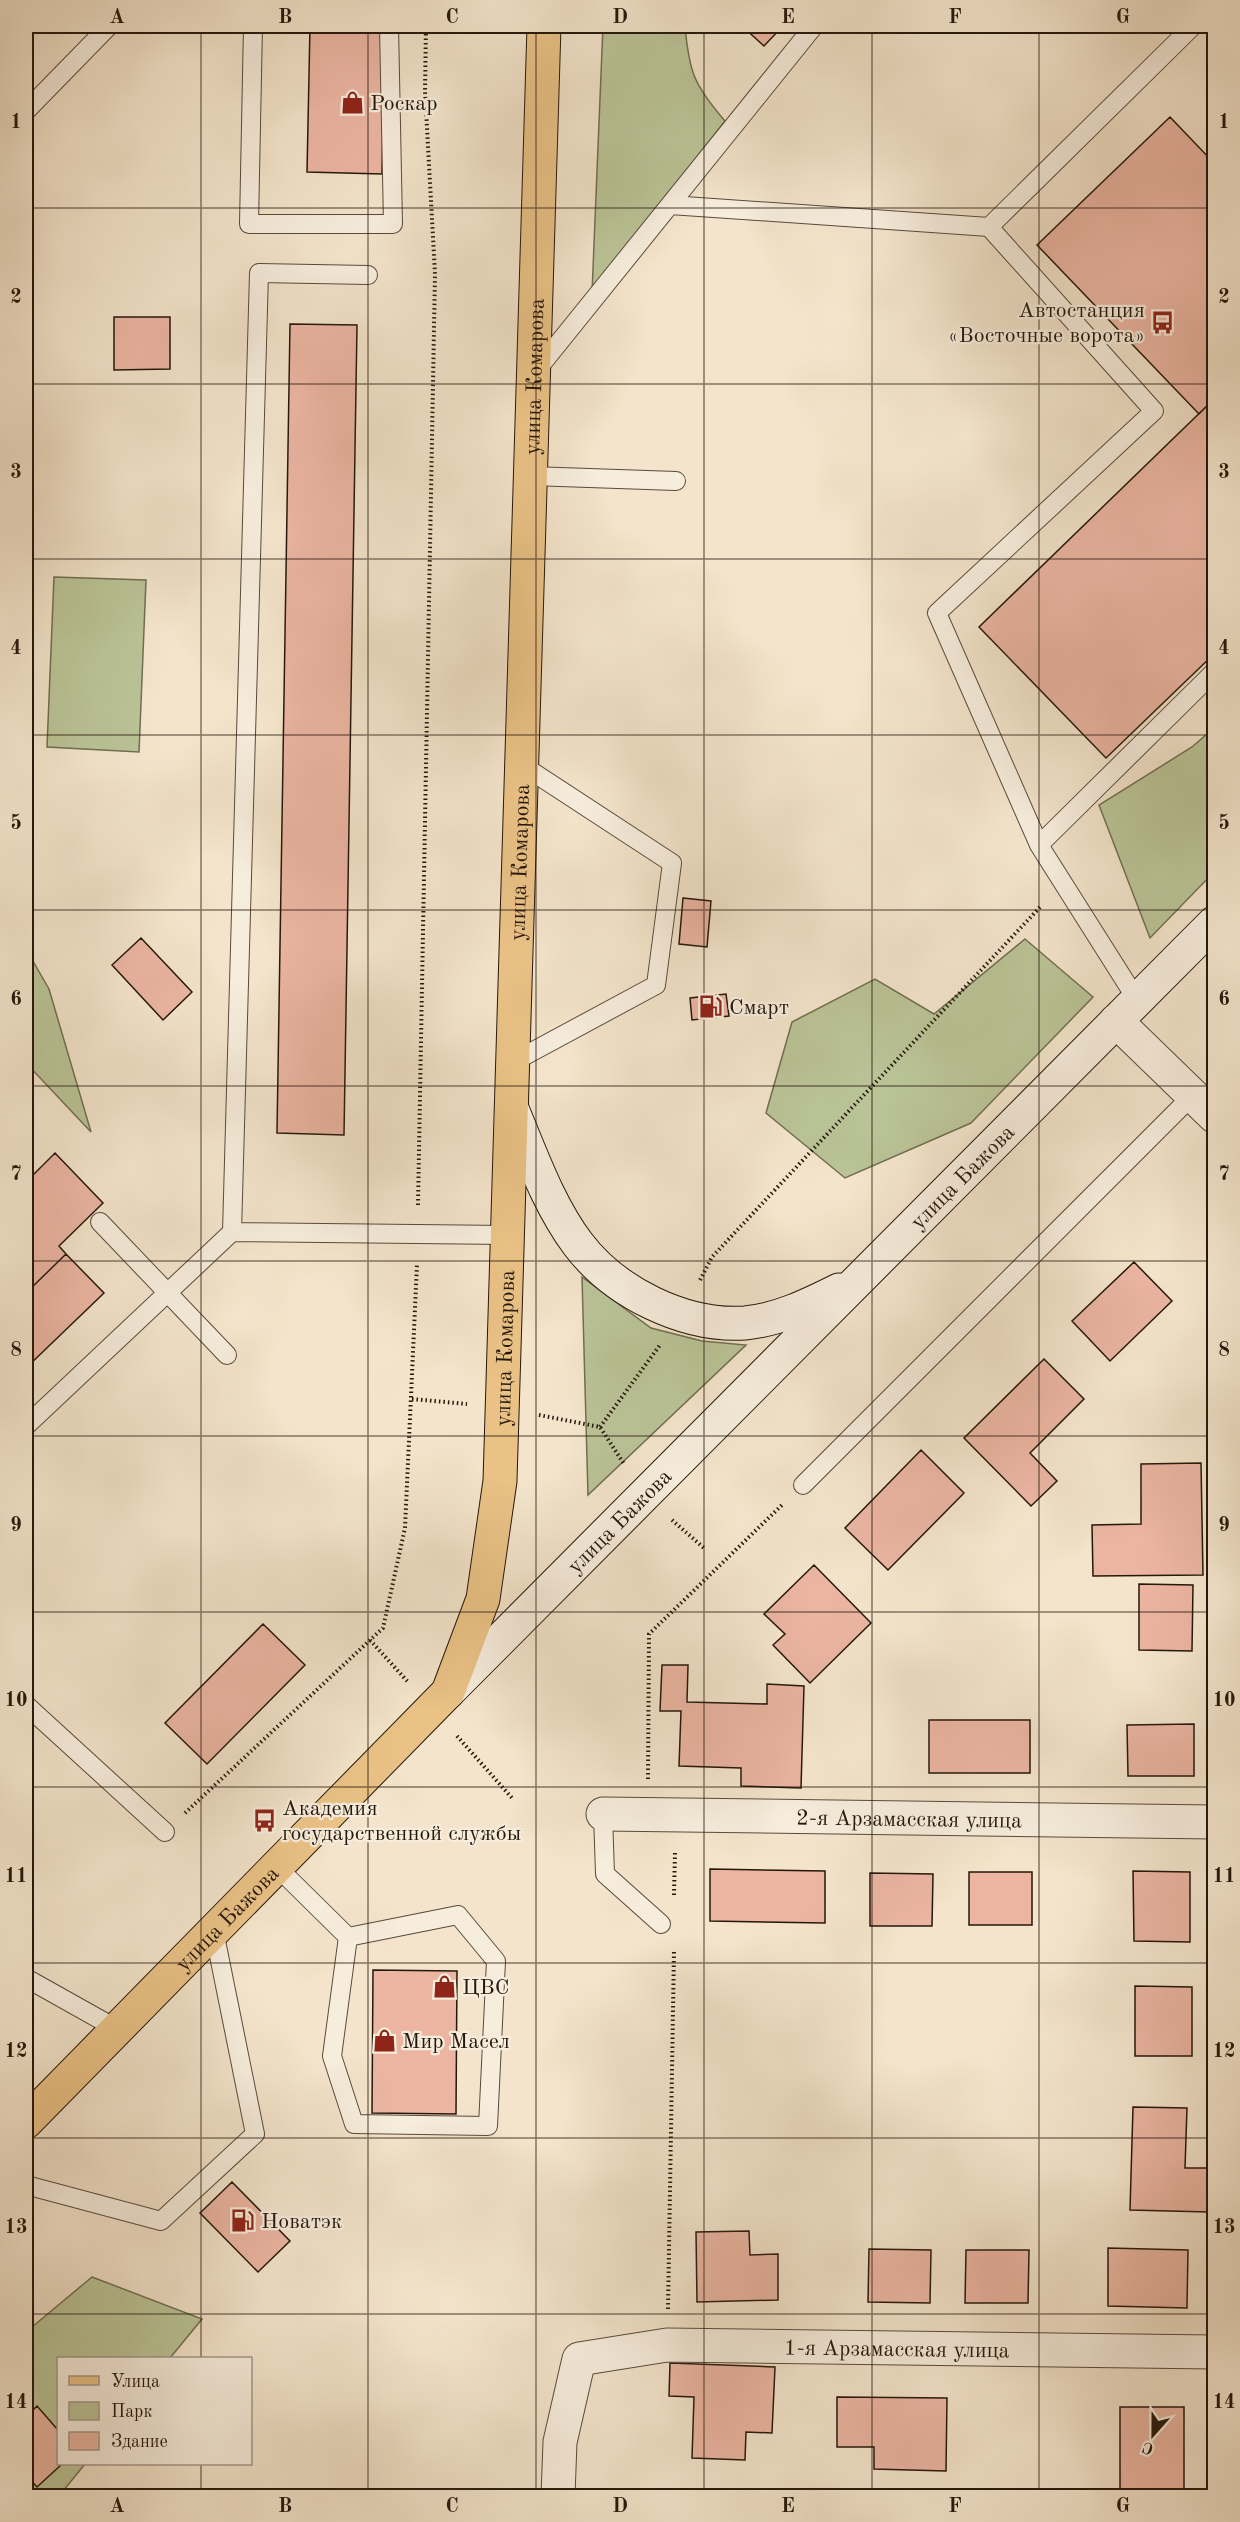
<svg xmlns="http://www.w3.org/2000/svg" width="1240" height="2522" font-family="'Old Standard TT',serif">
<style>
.green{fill:#bac497;stroke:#706e52;stroke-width:1.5}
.building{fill:#ebb5a2;stroke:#25170c;stroke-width:1.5}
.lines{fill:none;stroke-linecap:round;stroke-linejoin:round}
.lane-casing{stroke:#584a3c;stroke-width:20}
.street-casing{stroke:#584a3c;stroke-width:35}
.secondary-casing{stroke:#25170c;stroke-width:35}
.primary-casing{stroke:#25170c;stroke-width:35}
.path{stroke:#25170c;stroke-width:4;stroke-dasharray:1.5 3;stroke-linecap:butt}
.lane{stroke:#f7eddd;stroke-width:18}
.street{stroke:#f7eddd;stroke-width:33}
.secondary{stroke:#f7eddd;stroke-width:33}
.primary{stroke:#eac286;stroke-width:33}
.grid{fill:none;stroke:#25170c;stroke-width:1.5;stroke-opacity:0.55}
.labels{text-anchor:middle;stroke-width:4.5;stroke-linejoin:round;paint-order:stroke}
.poi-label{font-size:22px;fill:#25170c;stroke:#f7eddd;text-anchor:start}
.street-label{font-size:22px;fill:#25170c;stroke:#f7eddd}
.neatline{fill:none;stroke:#25170c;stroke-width:2}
.grid-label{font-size:20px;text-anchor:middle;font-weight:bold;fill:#25170c}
</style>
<rect width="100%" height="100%" fill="#f3e4cb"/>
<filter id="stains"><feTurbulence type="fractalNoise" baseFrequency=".00333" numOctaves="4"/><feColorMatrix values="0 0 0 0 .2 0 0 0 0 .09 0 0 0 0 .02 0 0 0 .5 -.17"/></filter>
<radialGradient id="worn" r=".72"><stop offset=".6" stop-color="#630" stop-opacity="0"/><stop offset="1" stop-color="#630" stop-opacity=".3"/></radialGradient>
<path class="green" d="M603,26H685C689,72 694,85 725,121L592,293Z
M54,577L146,580L139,752L47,747Z
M1214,728V872L1150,938L1099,805L1192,747Z
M1025,939L1093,997L971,1123L845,1178L766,1113L792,1022L875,979L934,1014Z
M26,949L49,989L91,1132L26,1063Z
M582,1277L651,1328L702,1341L746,1345L588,1495Z
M92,2277L202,2319L170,2358H58V2464H85L59,2496H26V2332Z"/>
<path class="building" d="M26,26H30L35,30L26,40Z
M310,26H385L382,174L307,172Z
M742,26H780L782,27L764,46Z
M1170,117L1214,163V399L1199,414L1037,245Z
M114,317H170V369L114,370Z
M290,324L357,325L344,1135L277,1133Z
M1214,399V654L1106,758L979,627Z
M683,898L711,901L707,947L679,944Z
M141,938L192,992L163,1020L112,965Z
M726,994L729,1016L692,1020L690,998Z
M55,1153L103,1203L59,1246L66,1254L26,1293V1182Z
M66,1254L104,1293L26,1368V1293Z
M1134,1262L1172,1301L1110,1361L1072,1321Z
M1044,1359L1084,1399L1030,1453L1057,1481L1031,1506L964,1438Z
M921,1450L964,1493L888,1570L845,1528Z
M1201,1463L1203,1575L1093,1576L1092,1525L1141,1524V1464Z
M814,1565L871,1623L810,1683L773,1645L785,1634L764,1614Z
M1139,1584L1193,1585L1192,1651L1139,1650Z
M263,1624L305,1665L207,1764L165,1723Z
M662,1665H688L687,1702L767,1704V1684L804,1686L801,1788L741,1786V1768L679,1766L681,1711H660Z
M929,1720H1030V1773H929Z
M1194,1724V1776H1128L1127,1725Z
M710,1869L825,1871V1923L710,1921Z
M1133,1871L1190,1872V1942L1134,1941Z
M969,1872H1032V1925H969Z
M870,1873L933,1874L932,1926H870Z
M373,1970L457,1971L456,2114L372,2113Z
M1135,1986L1192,1987V2056H1135Z
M1133,2107L1187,2108L1185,2168H1210L1209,2212L1130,2210Z
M232,2182L290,2241L258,2272L200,2213Z
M749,2231L750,2255L778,2254V2300L697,2302L696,2232Z
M1108,2248L1188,2250L1187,2308L1108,2306Z
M869,2249L931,2250L930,2303L868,2302Z
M966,2250H1029L1028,2303H965Z
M670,2363L775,2367L772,2433L746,2432L745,2460L692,2458L694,2397L669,2396Z
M837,2397L947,2398L946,2471L874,2469V2447H837Z
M37,2406L58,2430V2464H62L37,2487L26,2475V2417Z
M1120,2407H1184V2494H1120Z"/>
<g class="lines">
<defs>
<path id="lane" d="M253,26L249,224H393L389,26
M26,111L109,26
M670,205L989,227
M536,371L814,26
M531,476L676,481
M1039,845L1214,672
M1137,1000L1039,845L937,613L1154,411L989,227L1193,26
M513,1062L656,985L672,863L522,765
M100,1222L227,1355
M232,1232L259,273L368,275
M26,1426L232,1232L508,1235
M803,1485L1193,1095
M26,1705L165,1832
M603,1814L605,1874L661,1924
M277,1867L348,1937L458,1915L496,1961L488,2126L354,2124L332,2056L348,1937
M26,1978L117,2029
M26,2185L161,2221L255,2134L214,1931"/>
<g id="street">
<path d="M1116,1021L1214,1116"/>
<path id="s1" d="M603,1814L1214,1822"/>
<path id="s2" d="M558,2496L560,2442L579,2359L667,2345L1214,2352"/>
</g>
<g id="secondary">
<path d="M512,1109C531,1154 548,1204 578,1244C614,1292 684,1327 745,1323C778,1320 809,1305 839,1290"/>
<path id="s3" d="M448,1692L1214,923"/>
</g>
<g id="primary">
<path id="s4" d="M26,2122L448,1692L483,1599L500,1481L544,26"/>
</g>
</defs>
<use href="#lane" class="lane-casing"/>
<use href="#street" class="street-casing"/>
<use href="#secondary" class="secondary-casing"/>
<use href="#primary" class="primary-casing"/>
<path class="path" d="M418,1205L435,274L425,91L426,26
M700,1280L712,1257L1042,905
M412,1399L467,1404
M539,1415L600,1427L624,1464
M600,1427L660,1345
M672,1520L705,1549
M370,1640L408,1682
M457,1736L512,1798
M648,1779L649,1634L783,1504
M185,1813L383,1628L405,1528L417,1264
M674,1895L675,1852
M668,2309L674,1951"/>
<use href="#lane" class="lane"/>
<use href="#street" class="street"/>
<use href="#secondary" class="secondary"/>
<use href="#primary" class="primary"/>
</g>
<path class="grid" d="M201,26V2358M368,26V2496M536,26V2496M704,26V2496M872,26V2496M1039,26V2496M26,208H1214M26,384H1214M26,559H1214M26,735H1214M26,910H1214M26,1086H1214M26,1261H1214M26,1436H1214M26,1612H1214M26,1787H1214M26,1963H1214M26,2138H1214M26,2314H1214M201,2464V2496"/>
<defs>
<symbol id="shop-bare" viewBox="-9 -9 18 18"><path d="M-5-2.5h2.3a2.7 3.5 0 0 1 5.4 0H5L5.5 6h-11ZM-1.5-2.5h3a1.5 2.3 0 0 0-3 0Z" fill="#8f2418" stroke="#f7eddd" stroke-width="2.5" paint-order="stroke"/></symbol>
<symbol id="bus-bare" viewBox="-9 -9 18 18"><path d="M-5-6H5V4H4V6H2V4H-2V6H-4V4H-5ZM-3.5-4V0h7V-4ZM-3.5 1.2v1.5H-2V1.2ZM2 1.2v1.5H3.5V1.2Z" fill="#8f2418" stroke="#f7eddd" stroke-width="2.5" paint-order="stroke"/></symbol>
<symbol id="fuel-bare" viewBox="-9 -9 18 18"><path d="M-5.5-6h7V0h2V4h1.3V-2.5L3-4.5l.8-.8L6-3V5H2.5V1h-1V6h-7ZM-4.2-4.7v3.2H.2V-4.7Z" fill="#8f2418" stroke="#f7eddd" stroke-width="2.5" paint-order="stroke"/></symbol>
</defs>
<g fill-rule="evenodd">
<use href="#shop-bare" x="336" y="86" width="33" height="33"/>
<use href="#bus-bare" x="1146" y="306" width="33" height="33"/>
<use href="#fuel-bare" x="694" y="990" width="33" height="33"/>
<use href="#bus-bare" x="248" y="1804" width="33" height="33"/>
<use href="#shop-bare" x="428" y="1970" width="33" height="33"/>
<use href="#shop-bare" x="368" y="2024" width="33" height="33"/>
<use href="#fuel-bare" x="226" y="2204" width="33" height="33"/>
</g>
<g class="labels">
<g class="poi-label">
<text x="370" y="110">Роскар</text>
<text x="1145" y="317" text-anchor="end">Автостанция<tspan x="1145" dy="25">«Восточные ворота»</tspan></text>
<text x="729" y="1014">Смарт</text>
<text x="282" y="1815">Академия<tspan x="282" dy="25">государственной службы</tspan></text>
<text x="462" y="1994">ЦВС</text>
<text x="402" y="2048">Мир Масел</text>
<text x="261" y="2228">Новатэк</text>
</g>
<g class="street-label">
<text dy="8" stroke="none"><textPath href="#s4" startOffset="1926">улица Комарова</textPath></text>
<text dy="8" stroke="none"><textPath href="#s4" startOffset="1440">улица Комарова</textPath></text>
<text dy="8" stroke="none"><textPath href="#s3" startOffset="728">улица Бажова</textPath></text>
<text dy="8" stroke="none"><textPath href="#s4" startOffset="954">улица Комарова</textPath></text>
<text dy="8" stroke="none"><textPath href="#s3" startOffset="242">улица Бажова</textPath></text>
<text dy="8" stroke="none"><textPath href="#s1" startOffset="306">2-я Арзамасская улица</textPath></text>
<text dy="8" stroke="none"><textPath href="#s4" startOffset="286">улица Бажова</textPath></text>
<text dy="8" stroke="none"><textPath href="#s2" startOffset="458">1-я Арзамасская улица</textPath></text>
</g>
</g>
<rect width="1240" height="2522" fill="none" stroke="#f3e4cb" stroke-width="66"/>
<rect x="57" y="2357" width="195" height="108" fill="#f7eddd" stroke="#a39789" stroke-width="1.5"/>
<rect x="69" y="2376" width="30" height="9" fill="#eac286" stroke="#a39789" stroke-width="1.5"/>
<text x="111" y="2387" font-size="18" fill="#25170c">Улица</text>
<rect x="69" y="2402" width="30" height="18" fill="#bac497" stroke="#a39789" stroke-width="1.5"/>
<text x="111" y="2417" font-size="18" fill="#25170c">Парк</text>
<rect x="69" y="2432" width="30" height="18" fill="#ebb5a2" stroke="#a39789" stroke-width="1.5"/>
<text x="111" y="2447" font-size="18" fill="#25170c">Здание</text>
<g transform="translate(1153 2435) rotate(201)" stroke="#f7eddd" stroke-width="4.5" paint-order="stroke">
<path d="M0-4.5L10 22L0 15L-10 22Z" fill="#25170c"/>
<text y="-9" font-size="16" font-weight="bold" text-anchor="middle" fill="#25170c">С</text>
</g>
<rect x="33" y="33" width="1174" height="2456" class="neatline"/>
<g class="grid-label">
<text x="117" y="23">A</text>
<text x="285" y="23">B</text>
<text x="452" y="23">C</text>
<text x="620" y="23">D</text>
<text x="788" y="23">E</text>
<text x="955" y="23">F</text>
<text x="1123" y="23">G</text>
<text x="16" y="128">1</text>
<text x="1224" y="128">1</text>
<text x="16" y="303">2</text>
<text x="1224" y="303">2</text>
<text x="16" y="478">3</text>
<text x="1224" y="478">3</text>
<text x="16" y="654">4</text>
<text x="1224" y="654">4</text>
<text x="16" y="829">5</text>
<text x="1224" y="829">5</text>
<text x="16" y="1005">6</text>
<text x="1224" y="1005">6</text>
<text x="16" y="1180">7</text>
<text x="1224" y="1180">7</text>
<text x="16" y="1356">8</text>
<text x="1224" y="1356">8</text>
<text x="16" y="1531">9</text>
<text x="1224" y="1531">9</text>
<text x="16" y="1706">10</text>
<text x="1224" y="1706">10</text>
<text x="16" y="1882">11</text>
<text x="1224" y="1882">11</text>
<text x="16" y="2057">12</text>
<text x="1224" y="2057">12</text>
<text x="16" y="2233">13</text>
<text x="1224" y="2233">13</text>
<text x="16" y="2408">14</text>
<text x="1224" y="2408">14</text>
<text x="117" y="2512">A</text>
<text x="285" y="2512">B</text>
<text x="452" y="2512">C</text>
<text x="620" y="2512">D</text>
<text x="788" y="2512">E</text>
<text x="955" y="2512">F</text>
<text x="1123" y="2512">G</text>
</g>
<rect width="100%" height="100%" filter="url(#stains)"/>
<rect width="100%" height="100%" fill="url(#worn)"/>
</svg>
